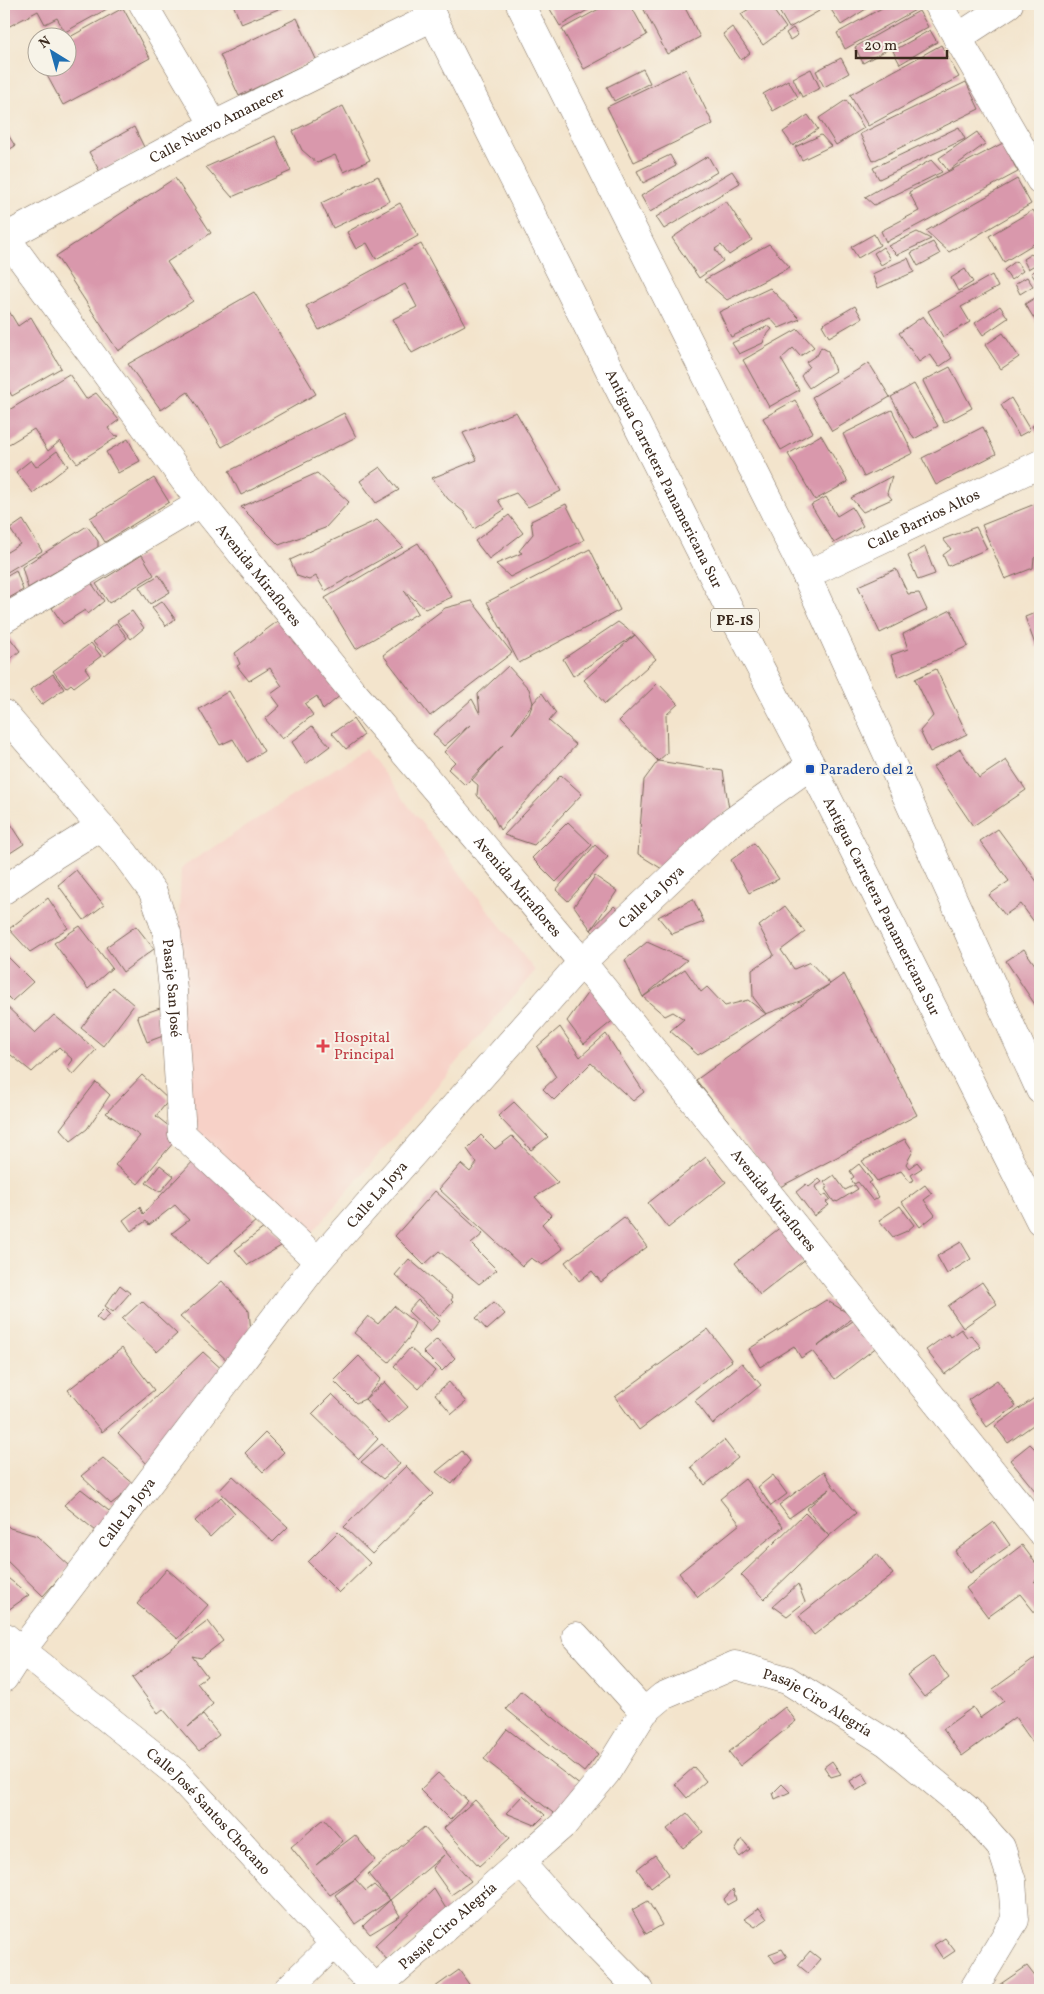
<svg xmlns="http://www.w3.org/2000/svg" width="1044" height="1994" font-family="Vollkorn,serif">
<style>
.built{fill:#f7d1c7}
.building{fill:#d998ac;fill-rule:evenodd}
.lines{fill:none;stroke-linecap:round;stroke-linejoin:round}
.minor-casing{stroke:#7b6b5b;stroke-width:29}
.tertiary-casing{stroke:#7b6b5b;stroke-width:29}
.trunk-casing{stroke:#7b6b5b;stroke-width:29}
.minor{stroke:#fff;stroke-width:28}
.tertiary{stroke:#fff;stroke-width:28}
.trunk{stroke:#fff;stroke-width:28}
.transit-dot{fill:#1a4fb4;stroke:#f7f3e8;stroke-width:2}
.health-dot{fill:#e0444e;stroke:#f7f3e8;stroke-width:2}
.labels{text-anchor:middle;stroke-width:4;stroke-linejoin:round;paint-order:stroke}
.shield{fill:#f7f3e8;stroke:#73665b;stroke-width:1}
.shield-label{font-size:14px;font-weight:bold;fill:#3b2a1e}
.street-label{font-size:15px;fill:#3b2a1e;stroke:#f7f3e8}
.transit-label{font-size:15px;fill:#164399;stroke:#f7f3e8;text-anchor:start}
.health-label{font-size:15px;fill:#be3a42;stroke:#f7f3e8;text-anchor:start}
</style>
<rect width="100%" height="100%" fill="#f7f3e8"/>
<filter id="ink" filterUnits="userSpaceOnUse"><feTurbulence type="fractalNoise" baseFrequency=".02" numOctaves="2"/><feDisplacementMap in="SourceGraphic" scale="10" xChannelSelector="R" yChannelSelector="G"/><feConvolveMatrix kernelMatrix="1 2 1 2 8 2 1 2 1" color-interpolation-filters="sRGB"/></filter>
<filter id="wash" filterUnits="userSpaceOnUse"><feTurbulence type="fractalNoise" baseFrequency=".0096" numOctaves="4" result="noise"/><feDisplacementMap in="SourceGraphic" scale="20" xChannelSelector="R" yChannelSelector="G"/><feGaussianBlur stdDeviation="1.12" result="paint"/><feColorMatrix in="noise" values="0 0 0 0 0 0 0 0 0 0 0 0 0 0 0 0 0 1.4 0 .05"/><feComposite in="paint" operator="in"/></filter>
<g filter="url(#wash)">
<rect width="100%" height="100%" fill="#f3e4cc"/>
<path class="built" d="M365,749L535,971L307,1239L171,1121L181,868Z"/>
<g id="blocks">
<path class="building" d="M4,4H116L65,32L57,18L45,24L38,11L4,29Z
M233,4H291L241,24Z
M547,4H598L560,26Z
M608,4H630L647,35L584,69L562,29Z
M641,4H683L700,37L667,54Z
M757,4H769L786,28L763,45L741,14Z
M793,4H815L819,11L789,28L779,11Z
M837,4H863L866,9L841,25L830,8Z
M889,4H914L917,9L845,49L837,33Z
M123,8L150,58L63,105L43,68H68V38Z
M919,11L928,27L863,63L855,47Z
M297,18L316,59L239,96L220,55Z
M732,27L750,53L741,60L723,34Z
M793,28L798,35L790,40L786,33Z
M930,30L937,42L900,64L893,51Z
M941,45L959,77L868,126L850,95Z
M841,58L849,73L824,87L816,71Z
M643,69L650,83L614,101L607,87Z
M686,69L713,124L634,162L607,107Z
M811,69L820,88L802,97L793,78Z
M788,80L798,97L773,111L763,94Z
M966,82L979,109L873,161L860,134Z
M846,100L864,128L836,145L819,118Z
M343,106L370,160L344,172L335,155L317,163L302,150L293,131Z
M808,115L818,129L793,146L783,132Z
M134,127L144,147L100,172L89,152Z
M959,127L965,139L879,179L873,168Z
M4,128L15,146L4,153Z
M977,132L985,144L948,171L939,158Z
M821,135L831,146L802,160L795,147Z
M275,136L291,171L232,197L206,167Z
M1003,143L1018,172L886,242L881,231L919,211L909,192Z
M670,155L676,166L643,183L637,171Z
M708,156L717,172L650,212L641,196Z
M931,160L942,172L874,205L865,197Z
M732,171L740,183L664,229L656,217Z
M378,176L390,201L333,228L321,203Z
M175,178L211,233L167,262L193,301L118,351L56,256Z
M1017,179L1031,204L949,252L926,231Z
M726,201L752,240L729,255L721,245L715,249L723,261L699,278L672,238Z
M400,203L418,236L376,259L367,243L356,249L347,232Z
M1033,210L1040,223V240L1004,262L989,236Z
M917,232L931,239L897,255L888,246Z
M874,234L880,245L858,258L851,247Z
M933,242L940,254L918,266L911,253Z
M421,244L465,325L412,353L393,319L417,307L405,284L319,330L306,306Z
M769,244L790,267L727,300L704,280Z
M883,247L891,259L881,265L874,253Z
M1031,254L1040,262L1028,269L1023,259Z
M908,258L914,272L878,288L872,274Z
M1016,261L1023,271L1011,280L1004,270Z
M1040,268V284L1039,285L1031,273Z
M965,269L973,282L958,291L951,278Z
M992,275L998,287L961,307L970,322L943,337L928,311Z
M1027,277L1033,286L1020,294L1015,284Z
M770,288L800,319L779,328L770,318L731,337L719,312Z
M254,292L316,394L222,447L188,392L161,410L128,364Z
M1040,295V328L1025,304Z
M4,303L18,326L31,317L61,368L12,396L4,382Z
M855,306L862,318L829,337L822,325Z
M1000,306L1008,318L983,335L975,323Z
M923,316L952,358L939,367L930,354L919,362L899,333Z
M768,326L772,329L765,337L763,343L739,354L732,343Z
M798,329L814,347L800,356L793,348L781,359L799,390L769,407L743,360Z
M1003,333L1019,357L1001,369L985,345Z
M821,347L828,351L835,371L809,388L801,376L809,366L806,362L818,354Z
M869,363L890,397L832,431L812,397Z
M950,367L972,408L944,423L923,381Z
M69,374L86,399L96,393L119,420L108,428L113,435L119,436L77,463L60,441L48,451L34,429L4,447V413Z
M914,384L938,426L914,439L891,397Z
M1011,398L1030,430L1019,436L1001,405Z
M795,400L813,432L781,450L763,418Z
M892,410L913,453L864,477L843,434Z
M516,412L561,491L528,507L516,493L498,500L504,510L474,529L464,512L448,499L432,478L477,460L463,433Z
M344,413L356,437L241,495L229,471Z
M1040,421V438L1032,426Z
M983,427L996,454L936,485L922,458Z
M821,435L848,482L815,500L788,454Z
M128,439L140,461L118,473L106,452Z
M57,451L68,466L33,493L16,472L31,460L36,467Z
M380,467L399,490L376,503L360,481Z
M317,473L349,502L325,528L279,545L241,507Z
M892,476L887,493L892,499L863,512L851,498Z
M154,478L169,502L105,542L90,518Z
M826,497L837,516L852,507L863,526L834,543L811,505Z
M1040,502V555L1034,558L1033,568L1005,579L982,525Z
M566,504L584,540L510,577L496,564L522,553L519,551L533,534L531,521Z
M509,515L523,533L489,559L475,541Z
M23,520L42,551L4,574V554L20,544L10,529Z
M377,520L403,547L325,591L316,576L309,580L297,576L290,560Z
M87,526L98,541V547L28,588L22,567Z
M976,527L987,549L948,566L943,555L951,549L943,539Z
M418,543L452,597L425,609L404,590L418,613L356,649L325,598Z
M925,547L935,574L918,580L908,556Z
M590,549L620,610L519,663L487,602Z
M142,555L154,575L109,603L96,584Z
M896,569L908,594L919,593L927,610L880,633L858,586Z
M16,570L23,590L4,601V577Z
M159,575L170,592L150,604L139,587Z
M90,581L104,601L88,614L85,610L63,624L52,608Z
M162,601L175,619L166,626L152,608Z
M472,601L512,653L430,716L383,655L445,608Z
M951,610L968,646L898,677L891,655L908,649L903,634Z
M132,611L144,628L131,639L117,621Z
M1040,611V646L1036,647L1025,617Z
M282,618L342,694L323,710L317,696L305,704L313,715L282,739L265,719L280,706L271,694L282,686L270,668L249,681L237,666L240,664L235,653Z
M618,622L635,635L656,659L605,704L584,680L635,635L573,676L563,659Z
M116,623L127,638L105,656L93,642Z
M6,633L20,651L4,664V635Z
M91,643L101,656L85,668L90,675L74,687L71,684L66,688L53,671Z
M508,666L529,689L533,703L542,693L556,713L549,721L576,745L500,830L492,814L477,795L478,785L472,780L503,745L465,785L448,769L455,762L444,752L470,725L444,746L433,734L472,699L480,714L478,694ZM533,703L529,714L512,734Z
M936,669L967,734L930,752L920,731L933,716L915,679Z
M53,674L64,689L41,705L30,690Z
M658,683L678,704L666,715L667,753L658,761L723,771L729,809L662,869L638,854L644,780L658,761L619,721Z
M229,691L264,751L247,762L233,739L220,745L199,709Z
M353,719L364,735L346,749L332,733Z
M312,726L330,746L306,764L292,742Z
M960,749L979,778L1006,760L1026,790L973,826L933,767Z
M561,775L582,794L534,845L504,835Z
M4,813L24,844L4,857Z
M568,822L592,845L556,882L532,858Z
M998,829L1038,883L1040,882V930L1021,904L1005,915L989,895L1009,881L980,841Z
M754,843L779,879L749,893L731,860Z
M595,845L608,857L568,901L556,890Z
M76,870L104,905L84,920L58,885Z
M595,876L617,891L591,930L574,906Z
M48,898L68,928L30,952L9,929Z
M693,899L704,922L672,934L658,917Z
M614,906L624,915L601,939L591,930Z
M785,906L805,932L781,950L794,969L810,962L830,984L800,1001L766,1014L753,997L752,970L774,955L759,926Z
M80,926L112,968L88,989L54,943Z
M136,926L154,949L123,972L106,947Z
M647,942L687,960L643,997L625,960Z
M1024,949L1040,972V1012L1006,961Z
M4,953L33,982L12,1001L4,993Z
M685,969L701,992L707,987L725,1006L748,1000L766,1014L698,1055L670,1031L684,1019L673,1012L665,1016L643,997Z
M844,974L917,1115L780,1187L696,1080Z
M113,987L134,1005L103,1046L81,1028Z
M591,988L616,1018L584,1044L567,1021Z
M4,1004L35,1033L54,1015L96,1050L73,1075L67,1068L73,1060L59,1047L32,1072L6,1051L4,1053Z
M160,1008L171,1033L147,1042L137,1016Z
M560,1027L580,1057L606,1034L644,1092L633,1101L591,1063L554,1100L543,1089L556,1077L537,1047Z
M142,1075L169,1100L156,1116L180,1135L138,1184L115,1165L140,1136L106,1113Z
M96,1082L110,1095L87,1129L71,1141L60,1129Z
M514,1102L548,1137L531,1150L498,1116Z
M481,1135L495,1149L512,1136L558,1183L535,1197L551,1215L542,1224L563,1249L542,1265L531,1258L522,1266L439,1189L461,1164L470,1172L477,1163L467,1149Z
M905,1139L913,1151L906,1164L909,1168L917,1162L922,1168L911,1175L914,1180L910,1182L901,1171L877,1181L862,1161Z
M197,1157L257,1220L207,1264L172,1233L189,1220L175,1205L149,1225L146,1221L131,1231L123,1220L140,1207L143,1214Z
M706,1157L726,1182L668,1228L648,1203Z
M859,1164L872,1181L869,1183L879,1197L873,1201L858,1182L854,1184L851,1179L854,1177L850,1171Z
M160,1165L174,1176L160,1192L146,1183Z
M834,1175L845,1190L855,1185L858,1189L837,1202L836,1201L834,1202L825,1189L828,1187L824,1182Z
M819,1179L822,1182L815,1187L822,1197L826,1194L830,1199L826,1202L829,1205L814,1216L796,1192L806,1184L809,1187Z
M925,1185L932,1194L924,1200L935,1215L920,1227L902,1202Z
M435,1191L483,1234L471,1244L497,1270L479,1284L439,1251L424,1265L395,1236Z
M900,1206L914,1225L907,1231L893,1237L879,1220Z
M624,1217L647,1247L601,1282L592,1271L579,1281L565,1262Z
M269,1224L288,1242L248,1265L235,1250Z
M782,1226L807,1258L760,1295L735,1263Z
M961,1242L971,1259L947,1274L937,1256Z
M409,1259L453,1297L451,1300L453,1302L440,1316L395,1275Z
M222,1281L249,1311L252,1342L231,1364L180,1317Z
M982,1282L997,1304L963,1328L948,1306Z
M120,1285L130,1293L113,1312L105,1306Z
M418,1300L440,1321L430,1332L408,1311Z
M826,1300L854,1317L818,1346L857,1318L878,1346L835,1379L812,1351L801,1358L794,1346L760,1367L749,1349Z
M142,1301L177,1334L157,1352L122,1319Z
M494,1302L505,1314L487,1330L476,1318Z
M394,1306L415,1323L408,1339L389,1362L354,1333L368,1316L378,1324Z
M104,1309L110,1315L102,1322L96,1317Z
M708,1329L732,1361L639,1430L615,1397Z
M961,1329L967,1337L971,1335L981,1347L945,1374L926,1350L948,1334L950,1337Z
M437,1339L455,1358L442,1371L423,1352Z
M122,1348L154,1390L102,1432L68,1390Z
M410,1348L435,1371L419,1389L394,1366Z
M203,1352L225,1372L148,1465L118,1433Z
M359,1356L381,1379L365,1399L356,1403L334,1381Z
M742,1363L761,1385L713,1424L695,1401Z
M997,1380L1016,1406L987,1427L968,1400Z
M385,1382L408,1407L388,1424L365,1399Z
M449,1382L466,1402L452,1414L435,1394Z
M332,1394L378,1439L359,1459L312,1414Z
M1040,1394V1420L1008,1443L995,1426Z
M265,1433L284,1452L263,1472L245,1453Z
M724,1440L738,1458L705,1485L691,1467Z
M382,1444L400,1464L383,1479L361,1462Z
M1030,1444L1040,1454V1497L1010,1460Z
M462,1451L470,1461L452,1484L436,1472Z
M103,1458L135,1485L111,1504L81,1476Z
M406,1466L433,1494L372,1554L344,1527Z
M824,1471L833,1486L856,1513L829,1536L806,1509L830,1489L789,1518L779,1505Z
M773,1475L787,1494L771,1506L758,1487Z
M233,1476L288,1527L273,1542L219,1491Z
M745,1479L783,1527L698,1597L679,1573L740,1524L720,1499Z
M81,1489L113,1514L96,1531L64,1505Z
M221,1497L235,1513L210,1537L195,1521Z
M805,1513L829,1536L764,1599L741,1575Z
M994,1522L1010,1545L970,1573L955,1551Z
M4,1523L10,1528L37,1536L70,1566L43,1596L4,1558Z
M338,1532L370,1563L339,1593L308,1562Z
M1022,1545L1040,1569V1577L1034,1582L1040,1578V1619L1020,1594L988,1617L966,1588Z
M877,1554L893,1574L814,1635L799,1616Z
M167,1569L208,1605L178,1639L137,1604Z
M4,1575L29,1595L8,1610L4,1607Z
M798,1584L805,1602L787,1616L773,1606Z
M208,1621L223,1641L201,1658L192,1656L207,1676L197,1683L213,1704L188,1727L203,1715L219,1735L199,1751L163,1709L158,1713L132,1678Z
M1040,1655V1753L1015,1717L962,1756L943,1729L973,1707L980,1718L1004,1701L993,1689Z
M933,1656L949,1678L924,1697L907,1675Z
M521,1691L598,1754L584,1772L506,1709Z
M785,1707L796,1721L740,1766L729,1752Z
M507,1729L581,1786L557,1816L484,1759Z
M832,1761L841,1774L831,1777L824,1767Z
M694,1767L706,1781L687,1798L675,1784Z
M438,1773L468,1801L450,1820L420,1790Z
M863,1773L869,1783L856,1791L850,1781Z
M782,1784L790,1792L775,1799L773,1793Z
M523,1795L545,1815L535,1825L506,1813Z
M475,1800L510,1838L479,1866L444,1828Z
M687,1813L703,1832L683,1848L667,1829Z
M324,1819L343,1841L316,1865L355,1835L375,1860L355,1879L330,1895L291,1847Z
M424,1827L471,1881L451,1895L432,1868L444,1855L390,1900L368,1874Z
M742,1839L750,1849L740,1857L735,1851Z
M655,1855L669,1874L651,1888L637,1869Z
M355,1879L366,1891L374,1885L390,1900L355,1924L335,1895Z
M434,1889L448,1912L387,1960L375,1945Z
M733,1889L736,1900L727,1905L724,1899Z
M390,1900L400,1916L370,1934L363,1926Z
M648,1901L662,1925L646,1934L632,1910Z
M759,1908L767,1919L755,1927L744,1919Z
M945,1938L955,1951L943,1959L934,1945Z
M782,1949L787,1957L775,1963L769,1954Z
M810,1951L820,1959L808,1973L798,1965Z
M1027,1966L1040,1983V1990H998L996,1987Z
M459,1970L473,1990H431Z"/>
</g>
</g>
<g filter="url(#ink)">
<use href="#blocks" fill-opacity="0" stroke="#7b6b5b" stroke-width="1"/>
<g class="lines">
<defs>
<g id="minor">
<path d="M143,4L214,125"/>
<path d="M520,4L806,575L1040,1090"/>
<path d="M938,4L1040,180"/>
<path d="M957,38L1009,4"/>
<path id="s1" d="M4,238L214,125L433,17"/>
<path id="s2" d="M806,575L1040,464"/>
<path d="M4,619L201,503"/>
<path id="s3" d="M4,714L125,854L153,892L167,933L173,990L182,1134L318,1261"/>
<path d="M4,890L53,856L101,826"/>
<path id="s4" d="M4,1636L176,1773L377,1990"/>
<path d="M576,1636L644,1712"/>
<path id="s5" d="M4,1678L22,1650L318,1261L582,962L726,826L811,765"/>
<path d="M520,1862L575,1924L640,1990"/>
<path id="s6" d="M376,1988L564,1824L606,1773L644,1712L663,1696L735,1665L787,1680L887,1743L967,1809L1001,1847L1012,1881L1015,1920L973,1990"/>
<path d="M287,1990L334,1944"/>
</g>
<g id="tertiary">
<path id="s7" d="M4,235L201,503L352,691L582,962L1040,1531"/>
</g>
<g id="trunk">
<path id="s8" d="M426,4L728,606L811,765L1040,1221"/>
</g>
</defs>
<use href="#minor" class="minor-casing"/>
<use href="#tertiary" class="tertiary-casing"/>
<use href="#trunk" class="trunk-casing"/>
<use href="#minor" class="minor"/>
<use href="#tertiary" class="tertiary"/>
<use href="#trunk" class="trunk"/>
</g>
</g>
<rect class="transit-dot" x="805" y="764" width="10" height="10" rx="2.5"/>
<path class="health-dot" d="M320.5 1038.5h5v5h5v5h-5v5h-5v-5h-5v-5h5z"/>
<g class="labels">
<rect class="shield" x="711" y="608.5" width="48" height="23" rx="4"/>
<g class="shield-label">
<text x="735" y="625">PE-1S</text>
</g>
<g class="street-label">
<text dy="5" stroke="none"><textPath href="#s1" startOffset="241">Calle Nuevo Amanecer</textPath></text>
<text dy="5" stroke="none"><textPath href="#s8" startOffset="531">Antigua Carretera Panamericana Sur</textPath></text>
<text dy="5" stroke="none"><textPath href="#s2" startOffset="130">Calle Barrios Altos</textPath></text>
<text dy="5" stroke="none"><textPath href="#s7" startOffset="425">Avenida Miraflores</textPath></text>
<text dy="5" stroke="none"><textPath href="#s7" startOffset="830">Avenida Miraflores</textPath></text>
<text dy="5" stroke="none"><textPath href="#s5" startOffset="1016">Calle La Joya</textPath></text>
<text dy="5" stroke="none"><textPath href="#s8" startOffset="1011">Antigua Carretera Panamericana Sur</textPath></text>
<text dy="5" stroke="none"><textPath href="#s3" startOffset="331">Pasaje San José</textPath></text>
<text dy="5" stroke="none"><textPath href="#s5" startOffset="611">Calle La Joya</textPath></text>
<text dy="5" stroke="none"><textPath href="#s7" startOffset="1235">Avenida Miraflores</textPath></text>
<text dy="5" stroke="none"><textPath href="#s5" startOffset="206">Calle La Joya</textPath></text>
<text dy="5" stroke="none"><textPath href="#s6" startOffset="582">Pasaje Ciro Alegría</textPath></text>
<text dy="5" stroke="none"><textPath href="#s4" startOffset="270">Calle José Santos Chocano</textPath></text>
<text dy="5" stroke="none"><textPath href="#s6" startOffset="95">Pasaje Ciro Alegría</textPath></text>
</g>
<g class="transit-label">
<text x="820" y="774">Paradero del 2</text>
</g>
<g class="health-label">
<text x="334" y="1042">Hospital<tspan x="334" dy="17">Principal</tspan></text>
</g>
</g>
<rect width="1044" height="1994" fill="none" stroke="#f7f3e8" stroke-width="20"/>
<g transform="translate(52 52) rotate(323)"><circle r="24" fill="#f7f3e8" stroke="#aca397"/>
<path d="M0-4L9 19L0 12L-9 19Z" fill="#1f6fb2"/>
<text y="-8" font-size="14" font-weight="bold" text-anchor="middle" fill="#3b2a1e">N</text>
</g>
<path d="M856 50v8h91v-8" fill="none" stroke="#3b2a1e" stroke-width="2.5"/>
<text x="864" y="50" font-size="15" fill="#3b2a1e" stroke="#f7f3e8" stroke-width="4" paint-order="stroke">20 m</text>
</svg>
